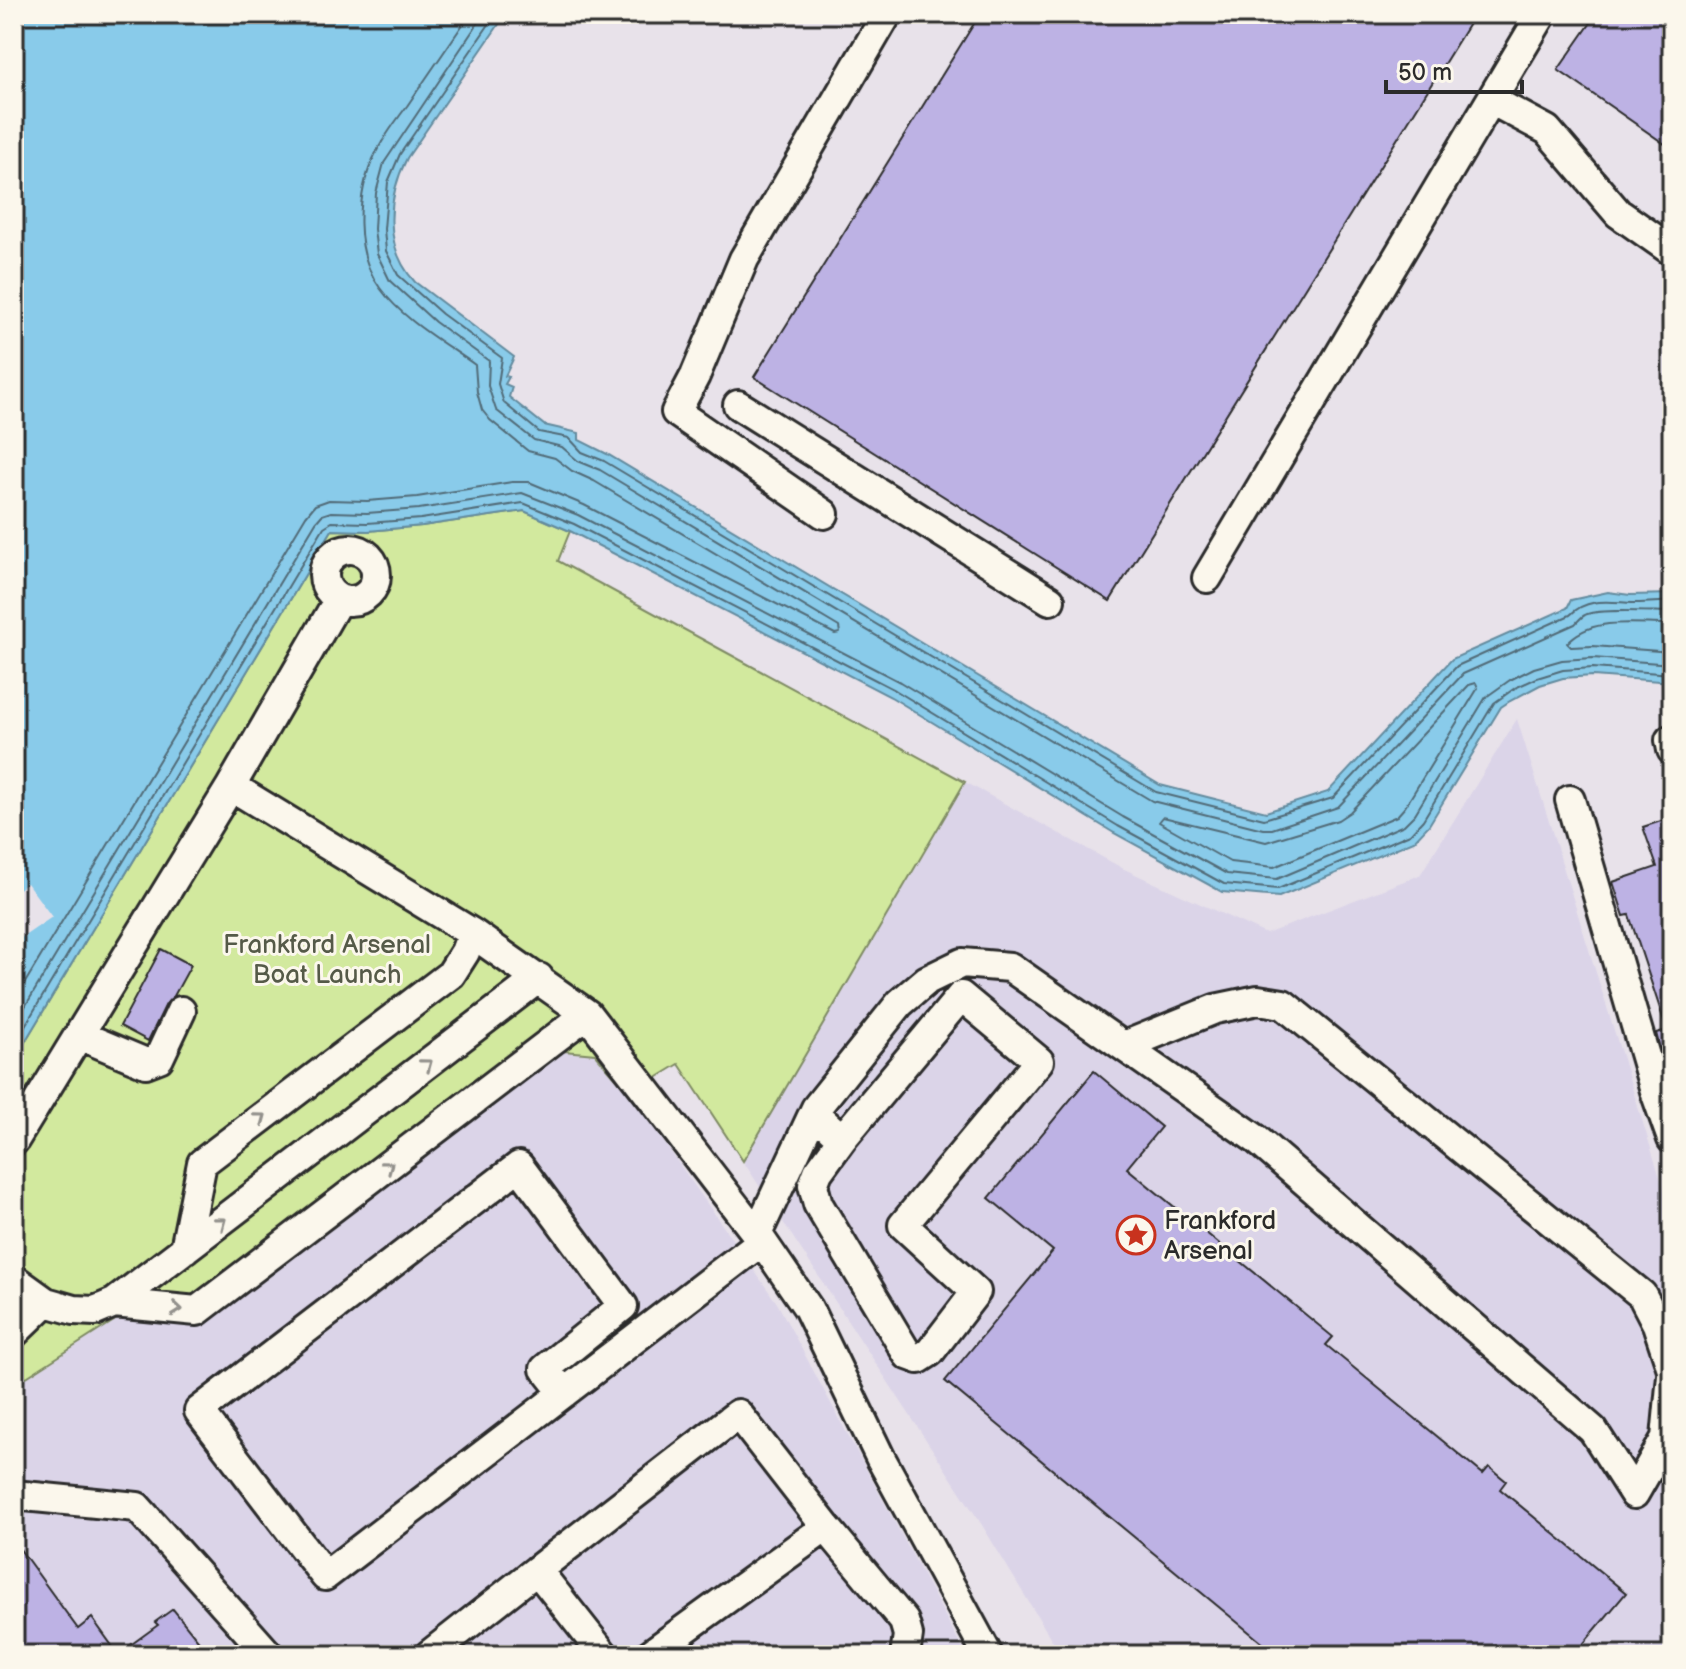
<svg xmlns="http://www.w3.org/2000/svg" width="1686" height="1669" font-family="'Balsamiq Sans',sans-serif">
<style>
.built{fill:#dbd4e8}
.green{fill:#d2e99e;stroke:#7e8a64;stroke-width:2}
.water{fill:#89cbea;stroke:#638b9e;stroke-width:2}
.pier{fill:#e8e2ea}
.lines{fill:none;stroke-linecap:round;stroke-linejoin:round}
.shore{stroke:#516b77;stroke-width:2}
.building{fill:#bdb2e4;stroke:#2b2b2b;stroke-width:2}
.minor-casing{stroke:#2b2b2b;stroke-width:34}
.minor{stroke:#fbf7ec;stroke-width:28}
.oneway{stroke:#93918c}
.labels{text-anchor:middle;stroke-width:6;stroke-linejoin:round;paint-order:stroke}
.park-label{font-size:26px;fill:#555a48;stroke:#fbf7ec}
.poi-label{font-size:26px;fill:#2b2b2b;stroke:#fbf7ec;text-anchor:start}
</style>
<rect width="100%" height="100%" fill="#e8e2ea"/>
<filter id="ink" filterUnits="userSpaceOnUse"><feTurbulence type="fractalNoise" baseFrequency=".0125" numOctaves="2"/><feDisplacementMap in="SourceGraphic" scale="16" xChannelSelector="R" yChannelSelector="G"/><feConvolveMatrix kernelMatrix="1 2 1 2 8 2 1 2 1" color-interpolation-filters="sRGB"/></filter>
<g filter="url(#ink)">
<path class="built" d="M1517,719L1672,1216V1655H1061L982,1525L743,1161L965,782L1124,869L1266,934L1420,875Z
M564,1051L595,1054L630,1094L777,1303L966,1655H14V1385L117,1319L199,1324Z"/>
<path class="green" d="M524,511L570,531L558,561L965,782L743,1161L679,1064L630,1094L595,1054L564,1051L199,1324L117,1319L14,1385V1060L332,530L368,531L422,526Z"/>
<path class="water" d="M14,14H506L407,158C387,197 383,247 415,282L514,357L505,376L509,377L505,384L512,387L509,397L544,425L579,433V440L607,454L1160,785L1266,812L1328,792L1452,659L1567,608L1571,600L1608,592L1630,595L1672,594V682L1593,676L1563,678L1540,685L1510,701L1501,707L1429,825L1414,841L1279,897L1222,892L1114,833L891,697L570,531L524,511L422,526L368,531L332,530L14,1060Z"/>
<path class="pier" d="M27,883L52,917L17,941L14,937V892Z"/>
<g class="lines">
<path class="shore" d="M484,14L384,163L376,193L374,229L377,254L390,281L435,322L489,361L488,386L496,410L534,440L562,447L578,461L600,470L1152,801L1263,829H1272L1338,807L1463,674L1575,624C1578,621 1581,617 1585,615C1597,608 1654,612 1672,612
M496,14L400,154L388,182L384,229L386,251L398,275L442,314L502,358L498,384L504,403L539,432L569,438L582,452L604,461L1156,792L1264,819L1333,798L1457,666L1570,615C1588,597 1609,602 1632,603C1645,603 1659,602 1672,601
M1672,624C1637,625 1592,615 1567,643L1571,647L1593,646L1672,652
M1476,683L1478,688L1405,807L1397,816L1274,867L1230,862L1159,822L1163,817L1266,842L1338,820L1350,812L1469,685Z
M14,1001L306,516L315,505L329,500L367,501L417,497L512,482H529L584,505L835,634L840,633L839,627L594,481L572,471L555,458L528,451L490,420L482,410L477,392L475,365C443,342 403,320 380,288C354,253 356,195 374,157C382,139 395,122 407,106C428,75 449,45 470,14
M14,1025L316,522L322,515L331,512L367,513L419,509L522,493L578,515L900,682L1123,817L1227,874L1277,879L1404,825L1415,814L1486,697L1510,680L1534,668L1562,660L1593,658L1672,664
M14,1044L324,527L332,522L367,523L421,519L523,503L574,524L895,690L1118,826L1224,884L1278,889L1410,834L1423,820L1494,703L1515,688L1537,678L1563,670L1593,668L1672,674"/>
</g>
<path class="building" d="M980,14H1475L1110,601L754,377Z
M1597,14H1672V149L1558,70Z
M1664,820L1672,844V1048L1661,1052L1656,1033L1667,1030L1629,915L1624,916L1613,882L1657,867L1643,827Z
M161,949L191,965L174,996L166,1004L148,1041L120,1026Z
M1094,1071L1161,1127L1127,1168L1333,1337L1326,1345L1483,1474L1489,1467L1506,1481L1500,1489L1626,1593L1574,1655H1277L945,1381L1053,1251L989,1198Z
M14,1541L78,1629L92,1618L118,1654L158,1625L155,1622L173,1609L210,1655H14Z"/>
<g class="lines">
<defs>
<path id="minor" d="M1491,100L1547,130L1618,213L1672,251
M738,405L1050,600
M824,514L676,412L695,376L744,259L887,14
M324 575a26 26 0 1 1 52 0a26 26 0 1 1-52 0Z
M1207,578L1542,14
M339,599L231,786L472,933L587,1014L762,1241
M1672,739L1670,740L1672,750
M1570,800L1656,1094L1672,1139
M79,1035L146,1063L159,1058L181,1011
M1124,1046L1215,1009L1258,1000L1283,1004L1642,1295L1657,1324L1672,1369
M814,1113L842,1139L818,1172L813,1185L818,1204L908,1355L919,1359L930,1352L976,1292L903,1225L1039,1061L961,996L842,1139
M14,1141L231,786
M757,1234L816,1108L900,1003L927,980L962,963L1010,967L1256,1139L1593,1430L1634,1494L1666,1438L1672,1375
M185,1249L202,1163L451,974L465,952L472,933
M14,1279L46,1302L14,1333
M46,1302L74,1310L95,1311L114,1303L197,1311L587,1014
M114,1303L539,978
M564,1393L545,1369L623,1306L519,1166L199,1411L325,1576L762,1241L808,1308L880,1457L988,1655
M14,1495L137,1507L269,1655
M537,1570L738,1414L826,1527
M429,1655L537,1570L604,1655
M649,1655L826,1527L904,1621L908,1635L905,1655"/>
</defs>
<use href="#minor" class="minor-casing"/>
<use href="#minor" class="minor"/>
</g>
<defs><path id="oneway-chevron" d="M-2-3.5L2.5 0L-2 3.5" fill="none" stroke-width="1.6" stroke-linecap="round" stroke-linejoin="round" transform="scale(2)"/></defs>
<g class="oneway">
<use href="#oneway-chevron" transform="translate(427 1064) rotate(-37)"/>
<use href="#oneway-chevron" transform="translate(261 1118) rotate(-37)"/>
<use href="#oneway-chevron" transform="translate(388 1166) rotate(-37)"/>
<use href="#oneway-chevron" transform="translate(221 1222) rotate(-37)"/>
<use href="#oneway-chevron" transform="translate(177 1309) rotate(6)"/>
</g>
</g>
<defs>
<symbol id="sight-ring" viewBox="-11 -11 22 22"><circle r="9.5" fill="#fbf7ec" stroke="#c8321e" stroke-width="1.5"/><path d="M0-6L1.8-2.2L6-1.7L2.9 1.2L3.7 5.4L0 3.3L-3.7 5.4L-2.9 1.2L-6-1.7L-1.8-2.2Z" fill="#c8321e"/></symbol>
</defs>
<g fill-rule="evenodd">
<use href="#sight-ring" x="1114" y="1213" width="44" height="44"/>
</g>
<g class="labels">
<g class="park-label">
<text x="327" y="953">Frankford Arsenal<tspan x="327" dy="30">Boat Launch</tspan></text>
</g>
<g class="poi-label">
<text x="1164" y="1229">Frankford<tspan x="1164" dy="30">Arsenal</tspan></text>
</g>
</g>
<rect width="1686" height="1669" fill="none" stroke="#fbf7ec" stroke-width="48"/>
<rect x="24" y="24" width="1638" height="1621" fill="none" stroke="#2b2b2b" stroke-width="3" filter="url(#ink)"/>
<path d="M1386 80v12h136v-12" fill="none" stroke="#2b2b2b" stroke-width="4"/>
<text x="1398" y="80" font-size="24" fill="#2b2b2b" stroke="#fbf7ec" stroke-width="6" paint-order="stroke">50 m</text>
</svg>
